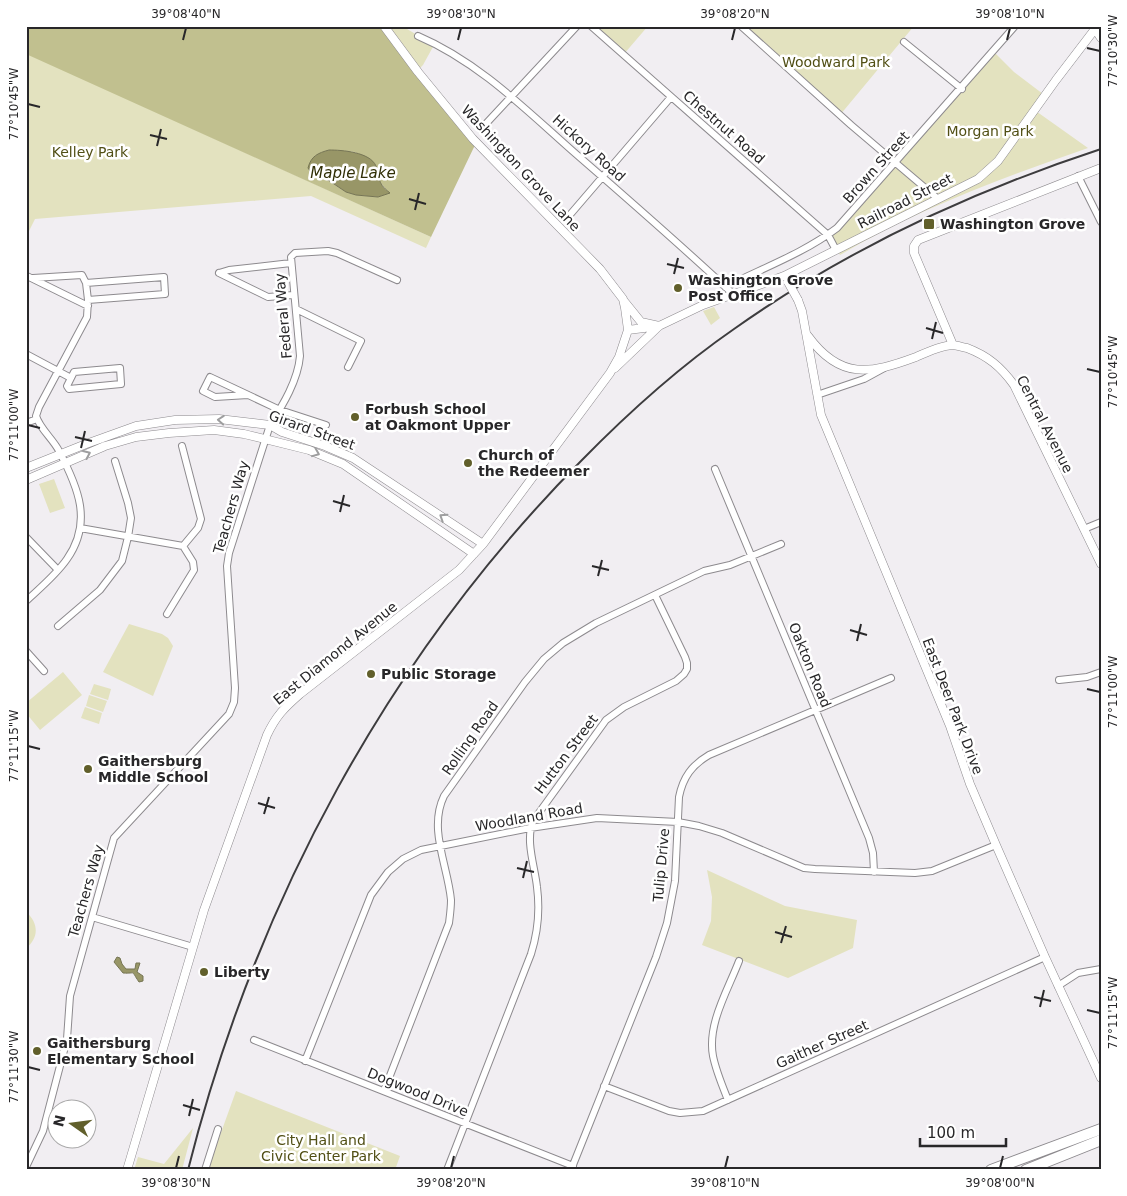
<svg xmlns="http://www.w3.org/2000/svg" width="1127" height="1196" font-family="'DejaVu Sans',sans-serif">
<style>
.green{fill:#e3e2bf}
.forest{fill:#c1c08f;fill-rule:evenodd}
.water{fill:#989667;stroke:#767554}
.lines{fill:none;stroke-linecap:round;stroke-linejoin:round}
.minor-casing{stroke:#8d8a8e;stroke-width:8}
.tertiary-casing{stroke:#8d8a8e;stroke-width:9}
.primary-casing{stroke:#8d8a8e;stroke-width:12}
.minor{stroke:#fff;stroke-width:6}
.tertiary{stroke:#fff;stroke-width:8}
.primary{stroke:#fff;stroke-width:10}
.rail{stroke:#3d3c3e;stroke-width:2}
.tertiary-bridge-casing{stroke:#8d8a8e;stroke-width:9;stroke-linecap:butt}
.tertiary-bridge{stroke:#fff;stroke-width:8}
.oneway{stroke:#9e9e9f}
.ticks{fill:none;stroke:#282729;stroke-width:2}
.poi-dot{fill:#615f2b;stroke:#fff;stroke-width:2}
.labels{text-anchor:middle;stroke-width:5;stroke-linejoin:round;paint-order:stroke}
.park-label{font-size:14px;fill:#514f15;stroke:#fff}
.street-label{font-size:14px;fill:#282729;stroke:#fff}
.poi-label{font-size:14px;font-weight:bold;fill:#282729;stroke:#fff;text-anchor:start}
.water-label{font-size:15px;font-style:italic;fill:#312f06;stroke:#fff}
.neatline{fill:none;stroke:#282729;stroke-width:2}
.ticks-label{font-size:12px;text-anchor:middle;fill:#282729}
</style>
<rect width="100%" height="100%" fill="#f1eef2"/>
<path class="green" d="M393,26H402L434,45L423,65L418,70L388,32Z
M592,26H648L624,54Z
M742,26H914L840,115Z
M26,53L431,237L426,248L311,196L35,219L26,237Z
M995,53L1014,72L1043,94L1033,109L1088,148C1002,178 918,209 840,255L831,237L897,165Z
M714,307L720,318L711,325L703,311Z
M54,479L65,508L50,513L39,484Z
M129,624L162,634L168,638L173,646L153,696L103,672Z
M63,672L82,695L40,730L26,713V703Z
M94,684L111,689L108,700L90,694Z
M89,695L107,701L103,712L86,706Z
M85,707L102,713L99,724L81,718Z
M707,870L785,906L857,920L853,948L788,978L702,945L711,921L712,897Z
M26,912C39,923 39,938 26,948Z
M236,1091L400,1156L395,1170H209L214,1152Z
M193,1128L182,1170H134L138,1157L164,1164Z"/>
<path class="forest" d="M26,26H379L431,94L475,145L431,237L26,54ZM329,150L355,152L376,166L380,182L389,193L378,197L356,195L346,192L324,178L315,156Z"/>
<path class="water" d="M329,150C342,150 370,152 376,166C382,179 375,181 390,193L378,197L356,195L346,192L328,180L313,175L308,168C311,156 318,153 329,150Z
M117,957L120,958L122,964L126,969H135L136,963H140L137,972L143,976V981L139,982C130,969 137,974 123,973L114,962Z"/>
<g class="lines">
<defs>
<path id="minor" d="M591,26L828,235L836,250
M741,26L851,125L937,198
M418,36C479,62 527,111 576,154C629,200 682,246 733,294
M904,42L962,89
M481,129L577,26
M1078,176L1101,222
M568,217L671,97
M219,273L268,297L293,295
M219,273L229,270L291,263
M27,276L88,306
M86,283L164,277L165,294L88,300
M725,287C763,268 804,253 837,228L1015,26
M296,309L361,341L348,367
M26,354L71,378L67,386L69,389L121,384L120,368L74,372L71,378
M248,395L215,397L203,391L210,377L280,410L326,425
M817,395L864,379L886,367
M26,423L37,419
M182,446L201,519L198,528L183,546
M715,469L869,838L873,853L874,872
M80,528L183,546
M1084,529L1101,522
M26,537L58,570
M26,601C40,588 56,575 67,559C93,522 78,487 59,451C53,439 40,429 36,416L39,407L87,317L88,300L86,283L82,275L33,278
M167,614L194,570L193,562L183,546
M58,626L100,590L122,561L128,537L131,518L128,503L115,461
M26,651L44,671
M1059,680L1087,677L1101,672
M92,917L193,947
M1058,986L1078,973L1101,969
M254,1040L573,1166
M305,1061L371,895L388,872L403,859L421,850L530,828L597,818L678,822L699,826L722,833L804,868L815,869L915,873L932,871L996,845
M604,1086L669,1111L680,1113L703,1111L1045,957
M384,1091L449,923C450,915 451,908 451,900C448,866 428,829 444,796L525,682L544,659L563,643L596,623L704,571L730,565L781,544
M728,1100C722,1085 716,1071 713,1056C707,1024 728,990 739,961
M26,1167L43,1131L67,1039L70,996L114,838L229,714L234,702L235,688L227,566L229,553L270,425C283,405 298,380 300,356L291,257L295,253L328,251L337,253L397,280
M205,1170L218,1129
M447,1170L531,954C538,932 540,910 537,887C535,867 525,841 533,821L606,720L624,707L676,681L684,674L687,669V663L685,657L655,595
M571,1170L656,957L667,923L675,881L679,797C683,777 692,765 709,755L891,678"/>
<path id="tertiary" d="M798,300L802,311L821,415L950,726L970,784L996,845L1045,957L1101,1078
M624,301L641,322L659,326
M628,330L652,327
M808,336C840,380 870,374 916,357C927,352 940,346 952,345C956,345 962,347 967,348C988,356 1001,367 1014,385L1101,564
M953,345L914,253V246L918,240L1101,168
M615,368L659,326L703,305L784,276L978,179L998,161L1056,80L1095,29L1101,38
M26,468L86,444L136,426L175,420L219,419L270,425L282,432L325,446L353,458L483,544
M26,480L105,446L136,437L169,433L214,430L244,434L309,450L343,464L474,554
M127,1170L204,910L267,735C276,716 284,708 300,694L459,570L483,544L610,373L619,357L628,330L625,308L623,299L600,269L473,139L418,72L384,26"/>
<path id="primary" d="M991,1170L1101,1129
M1026,1170L1101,1140"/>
</defs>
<use href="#minor" class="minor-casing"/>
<use href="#tertiary" class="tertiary-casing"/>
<use href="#primary" class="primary-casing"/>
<use href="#minor" class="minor"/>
<use href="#tertiary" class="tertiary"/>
<use href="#primary" class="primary"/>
<path class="rail" d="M188,1170C255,904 388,656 581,461C628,413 679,367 734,329C847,249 970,192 1101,149"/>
<defs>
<path id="tertiary-bridge" d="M788,282L798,300"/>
</defs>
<use href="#tertiary-bridge" class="tertiary-bridge-casing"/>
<use href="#tertiary-bridge" class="tertiary-bridge"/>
</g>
<defs><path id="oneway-chevron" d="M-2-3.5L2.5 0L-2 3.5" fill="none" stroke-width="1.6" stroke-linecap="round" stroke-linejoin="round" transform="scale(1.25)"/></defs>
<g class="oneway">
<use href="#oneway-chevron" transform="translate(221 420) rotate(-176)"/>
<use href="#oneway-chevron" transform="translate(316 453) rotate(22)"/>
<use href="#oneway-chevron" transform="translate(87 454) rotate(-24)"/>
<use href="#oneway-chevron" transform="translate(443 517) rotate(-147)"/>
</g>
<path class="ticks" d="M183,40L186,28M458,40L461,28M732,40L735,28M1007,40L1010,28M1087,48L1100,51M28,104L40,107M150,135L167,139M157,146L161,129M409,199L426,204M415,210L419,193M667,264L684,268M674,274L678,258M926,328L943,333M932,339L936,322M1087,369L1100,372M28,425L40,428M75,437L92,441M81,448L85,431M333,501L350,506M340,512L344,495M592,566L609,570M598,576L602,560M850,630L867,635M857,641L861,624M1087,689L1100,692M28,746L40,749M258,803L275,808M264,814L269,797M517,868L534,872M523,878L527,861M775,932L792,937M781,943L786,926M1034,997L1051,1001M1040,1007L1044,990M1087,1010L1100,1013M28,1067L40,1070M183,1105L200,1110M189,1116L193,1099M176,1168L179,1156M451,1168L454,1156M725,1168L728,1156M1000,1168L1003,1156"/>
<g class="poi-dot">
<rect x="923" y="218" width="12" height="12" rx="2.5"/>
<circle cx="678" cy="288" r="5"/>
<circle cx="355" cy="417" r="5"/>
<circle cx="468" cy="463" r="5"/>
<circle cx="371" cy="674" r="5"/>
<circle cx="88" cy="769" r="5"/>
<circle cx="204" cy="972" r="5"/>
<circle cx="37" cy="1051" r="5"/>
</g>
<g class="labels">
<g class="park-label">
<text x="836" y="67">Woodward Park</text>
<text x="990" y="136">Morgan Park</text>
<text x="90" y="157">Kelley Park</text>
<text x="321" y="1145">City Hall and<tspan x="321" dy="16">Civic Center Park</tspan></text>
</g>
<g class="street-label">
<text transform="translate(724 127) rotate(41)" y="5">Chestnut Road</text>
<text transform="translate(589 148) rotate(42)" y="5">Hickory Road</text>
<text transform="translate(876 167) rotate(-48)" y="5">Brown Street</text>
<text transform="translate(521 168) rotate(47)" y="5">Washington Grove Lane</text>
<text transform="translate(905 201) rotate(-27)" y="5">Railroad Street</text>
<text transform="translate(283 316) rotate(-95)" y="5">Federal Way</text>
<text transform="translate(1045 424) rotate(63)" y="5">Central Avenue</text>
<text transform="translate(312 430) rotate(20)" y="5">Girard Street</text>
<text transform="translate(231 507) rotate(-74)" y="5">Teachers Way</text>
<text transform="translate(335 653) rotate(-39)" y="5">East Diamond Avenue</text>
<text transform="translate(810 665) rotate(68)" y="5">Oakton Road</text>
<text transform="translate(953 706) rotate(69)" y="5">East Deer Park Drive</text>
<text transform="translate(470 738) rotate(-55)" y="5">Rolling Road</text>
<text transform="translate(566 754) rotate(-53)" y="5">Hutton Street</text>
<text transform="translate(529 817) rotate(-10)" y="5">Woodland Road</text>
<text transform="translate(661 865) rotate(-85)" y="5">Tulip Drive</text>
<text transform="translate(86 891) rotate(-74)" y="5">Teachers Way</text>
<text transform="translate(822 1044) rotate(-24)" y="5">Gaither Street</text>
<text transform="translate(418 1092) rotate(22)" y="5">Dogwood Drive</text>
</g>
<g class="poi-label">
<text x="940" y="229">Washington Grove</text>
<text x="688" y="285">Washington Grove<tspan x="688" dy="16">Post Office</tspan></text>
<text x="365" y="414">Forbush School<tspan x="365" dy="16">at Oakmont Upper</tspan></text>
<text x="478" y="460">Church of<tspan x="478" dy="16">the Redeemer</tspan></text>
<text x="381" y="679">Public Storage</text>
<text x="98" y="766">Gaithersburg<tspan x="98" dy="16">Middle School</tspan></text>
<text x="214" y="977">Liberty</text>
<text x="47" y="1048">Gaithersburg<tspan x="47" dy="16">Elementary School</tspan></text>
</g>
<g class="water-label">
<text x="353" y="178">Maple Lake</text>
</g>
</g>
<rect width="1127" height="1196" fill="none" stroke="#ffffff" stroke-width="55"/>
<g transform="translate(72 1124) rotate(284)"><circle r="24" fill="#ffffff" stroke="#a9a9a9"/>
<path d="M0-4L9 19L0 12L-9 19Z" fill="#615f2b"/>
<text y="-8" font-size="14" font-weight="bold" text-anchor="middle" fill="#282729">N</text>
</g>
<path d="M920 1138v8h86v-8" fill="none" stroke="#282729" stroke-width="2.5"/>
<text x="927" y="1138" font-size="15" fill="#282729" stroke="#ffffff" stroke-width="4" paint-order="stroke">100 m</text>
<rect x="28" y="28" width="1072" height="1140" class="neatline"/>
<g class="ticks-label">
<text x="186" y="18">39°08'40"N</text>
<text x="461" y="18">39°08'30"N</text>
<text x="735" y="18">39°08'20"N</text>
<text x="1010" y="18">39°08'10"N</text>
<text transform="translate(1113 51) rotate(-90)" y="4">77°10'30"W</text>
<text transform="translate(14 104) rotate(-90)" y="4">77°10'45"W</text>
<text transform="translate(1113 372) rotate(-90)" y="4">77°10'45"W</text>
<text transform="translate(14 425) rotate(-90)" y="4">77°11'00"W</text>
<text transform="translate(1113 692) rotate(-90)" y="4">77°11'00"W</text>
<text transform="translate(14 746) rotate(-90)" y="4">77°11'15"W</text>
<text transform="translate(1113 1013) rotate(-90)" y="4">77°11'15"W</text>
<text transform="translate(14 1067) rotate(-90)" y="4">77°11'30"W</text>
<text x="176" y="1187">39°08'30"N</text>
<text x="451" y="1187">39°08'20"N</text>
<text x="725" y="1187">39°08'10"N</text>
<text x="1000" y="1187">39°08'00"N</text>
</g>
</svg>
